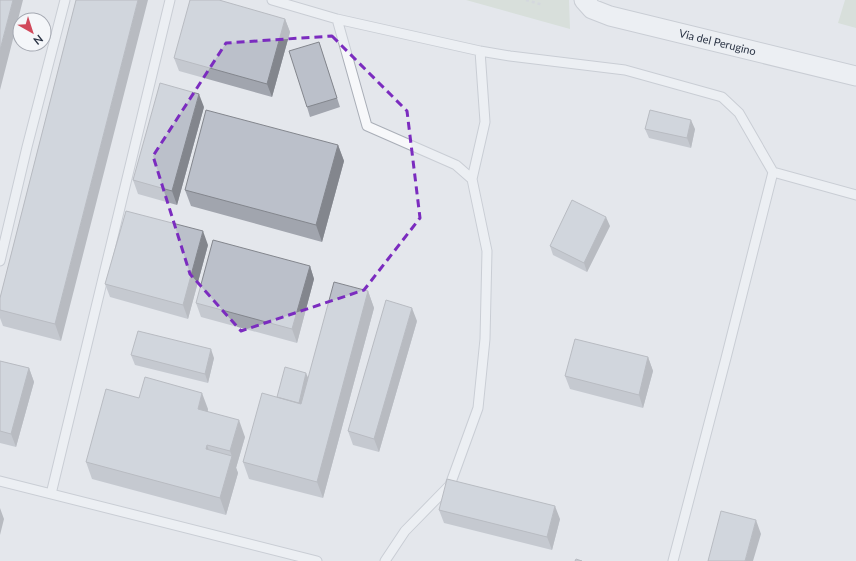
<svg xmlns="http://www.w3.org/2000/svg" width="856" height="561" font-family="Lato,sans-serif">
<style>
.green{fill:#c9d6c5}
.lines{fill:none;stroke-linecap:round;stroke-linejoin:round}
.lane-casing{stroke:#a9aeb7;stroke-width:11}
.street-casing{stroke:#a9aeb7;stroke-width:21}
.path{stroke:#c2c5cb;stroke-width:2.5;stroke-dasharray:3 3;stroke-linecap:butt}
.lane{stroke:#f7f8fa;stroke-width:9}
.street{stroke:#f7f8fa;stroke-width:19}
.wall{fill:#a1a5ae}
.shaded-wall{fill:#83868d}
.building{fill:#bbc0ca;stroke:#83868d}
.marked{fill:none;stroke:#7b2cbf;stroke-width:3;stroke-dasharray:8 5;stroke-linejoin:round}
.labels{text-anchor:middle;stroke-width:3;stroke-linejoin:round;paint-order:stroke}
.street-label{font-size:11px;fill:#2b3445;stroke:#f4f6f9}
</style>
<rect width="100%" height="100%" fill="#e4e7ec"/>
<path class="green" d="M466,0H569L570,29Z
M845,0H856V28L838,23Z"/>
<g class="lines">
<defs>
<path id="lane" d="M272,0L337,19L480,51L510,56L625,70L722,97L739,113L773,172L726,358L673,561
M337,19L367,126L456,165L472,179
M773,172L856,195
M0,261L27,147L65,0
M0,481L317,561
M51,494L170,0
M385,561L405,531L450,485L478,408L485,339L487,251L472,179L485,122L480,51"/>
<g id="street">
<path id="s1" d="M584,0L592,9L610,16L856,76"/>
</g>
</defs>
<use href="#lane" class="lane-casing"/>
<use href="#street" class="street-casing"/>
<path class="path" d="M526,0L543,5"/>
<use href="#lane" class="lane"/>
<use href="#street" class="street"/>
</g>
<path class="wall" d="M76,0L61,341L3,326L0,318V298Z
M285,19L290,32L272,97L179,71L174,58Z
M319,42L340,107L310,117L307,107Z
M204,107L177,205L138,194L133,180Z
M645,129H695L691,148L649,138Z
M338,145L344,161L322,242L191,206L185,190Z
M610,226L587,272L553,255L550,246Z
M208,245L188,319L110,297L105,284Z
M310,266L314,279L297,343L201,317L196,303Z
M368,291L374,308L323,498L249,479L243,462L277,397L308,378Z
M417,321L379,452L353,445L348,431Z
M131,355L214,358L208,383L135,365Z
M648,357L653,371L643,408L570,389L565,376Z
M0,361L29,368L34,382L16,447L0,443Z
M139,398L208,409V412L245,437L236,468L238,473L226,515L92,479L86,462Z
M439,510L560,519L552,550L444,523Z"/>
<path class="shaded-wall" d="M13,0H23L0,90V50Z
M138,0H148L61,341L55,324Z
M285,19L290,32L272,97L267,84Z
M199,94L204,107L177,205L172,191Z
M691,120L695,129L691,148L687,138Z
M338,145L344,161L322,242L316,225Z
M606,217L610,226L587,272L584,263Z
M203,231L208,245L188,319L183,305Z
M310,266L314,279L297,343L292,329Z
M368,291L374,308L323,498L317,482Z
M412,308L417,321L379,452L374,439Z
M211,349L214,358L208,383L205,374Z
M648,357L653,371L643,408L639,395Z
M29,368L34,382L16,447L11,434Z
M306,373L310,382L302,413L298,404Z
M202,393L208,409L204,426L198,409Z
M239,420L245,437L236,468L230,451Z
M207,445L213,461L206,449Z
M232,456L238,473L226,515L220,498Z
M555,506L560,519L552,550L547,537Z
M0,508L4,519L0,535Z
M756,520L761,534L753,561H745Z"/>
<path class="building" d="M0,0H13L0,50Z
M76,0H138L55,324L0,310V298Z
M190,0H219L285,19L267,84L174,58Z
M319,42L337,98L307,107L289,51Z
M160,83L199,94L172,191L133,180Z
M206,110L338,145L316,225L185,190Z
M650,110L691,120L687,138L645,129Z
M572,200L606,217L584,263L550,246Z
M126,211L203,231L183,305L105,284Z
M213,240L310,266L292,329L196,303Z
M334,282L368,291L317,482L243,462L262,393L301,404Z
M386,300L412,308L374,439L348,431Z
M138,331L211,349L205,374L131,355Z
M575,339L648,357L639,395L565,376Z
M0,361L29,368L11,434L0,431Z
M285,367L306,373L299,403L277,397Z
M145,377L202,393L198,409L239,420L230,451L207,445L206,449L232,456L220,498L86,462L106,389L139,398Z
M447,479L555,506L547,537L439,510Z
M721,511L756,520L745,561H708Z
M576,559L582,561H575Z"/>
<path d="M0 0H856V561H0ZM332,36L407,111L420,218L364,290L241,331L190,274L153,156L226,43Z" fill="#e4e7ec" fill-opacity=".55" fill-rule="evenodd"/>
<path class="marked" d="M332,36L407,111L420,218L364,290L241,331L190,274L153,156L226,43Z"/>
<g class="labels">
<g class="street-label">
<text dy="4" stroke="none"><textPath href="#s1" startOffset="142">Via del Perugino</textPath></text>
</g>
</g>
<g transform="translate(32 32) rotate(141)"><circle r="19" fill="#f4f6f9" stroke="#a4a8b1"/>
<path d="M0-3L7 15L0 10L-7 15Z" fill="#d1495b"/>
<text y="-6" font-size="11" font-weight="bold" text-anchor="middle" fill="#2b3445">N</text>
</g>
</svg>
